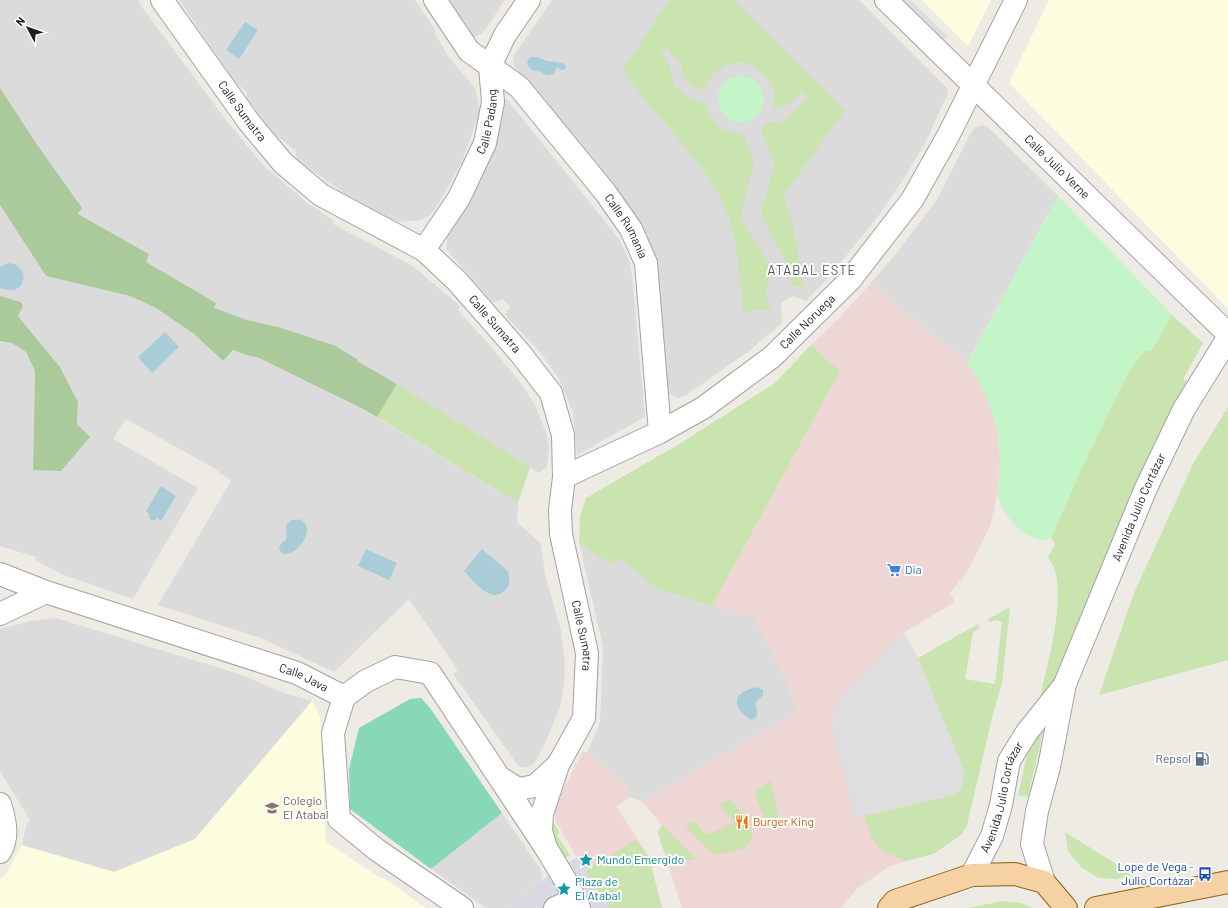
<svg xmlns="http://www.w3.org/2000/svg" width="1228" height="908" font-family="Barlow,sans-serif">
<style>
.residential{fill:#dcdbdb}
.commercial{fill:#eed6d5}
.education{fill:#fcfcdf}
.grass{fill:#c9e4ae}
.forest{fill:#aaca9c}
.park{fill:#c4f5c8}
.pitch{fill:#88d7b8}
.parking{fill:#dedede}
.plaza{fill:#d9d9e4}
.water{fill:#a8cdd8}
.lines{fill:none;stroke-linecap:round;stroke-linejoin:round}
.minor-casing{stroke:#a2a2a2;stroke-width:24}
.tertiary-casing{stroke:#a2a2a2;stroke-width:24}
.primary-casing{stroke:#8c610b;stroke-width:24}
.minor{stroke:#fff;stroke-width:22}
.tertiary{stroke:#fff;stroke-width:22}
.primary{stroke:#f5d1a3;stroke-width:22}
.labels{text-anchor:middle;stroke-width:4;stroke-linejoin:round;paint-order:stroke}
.street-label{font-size:12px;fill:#1e1e1e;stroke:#fff}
.shop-label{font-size:12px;fill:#366cbe;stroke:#fff;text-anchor:start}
.service-label{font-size:12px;fill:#4e5e75;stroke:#fff;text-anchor:end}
.education-label{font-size:12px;fill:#785e54;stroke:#fff;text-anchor:start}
.food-label{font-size:12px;fill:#c56008;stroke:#fff;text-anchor:start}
.culture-label{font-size:12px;fill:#0d838f;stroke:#fff;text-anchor:start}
.transit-label{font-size:12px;fill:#164399;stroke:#fff;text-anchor:end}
.neighbourhood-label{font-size:13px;letter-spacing:1px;fill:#515151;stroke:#fff}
</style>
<rect width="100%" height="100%" fill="#eeebe4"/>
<path class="residential" d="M0,0H138L144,10L229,124L263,165L306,202L334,221L333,224L413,266L460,306L458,310L493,349L519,381L535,405L547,435L549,447L547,467L539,473L357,361L358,360L278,327L247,320L213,308L215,303L146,262L149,254L78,214L38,146L0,88Z
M179,0H415L436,31L435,34L448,56L475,88L480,111L462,162L435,209L429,216L421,220L398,222L354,201L298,160L295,155L296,150L285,143L277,136L246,98L247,92L234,81Z
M441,0H505L482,34L474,37L468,36Z
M552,0H859L948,89V93L925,143L903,180L879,215L830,276L806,301L793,296L781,303L782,323L749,351L686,395L678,398L669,394L668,390L655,261L649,242L643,227L636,218L514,66L513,57Z
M506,98L620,240L629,260L632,275L645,417L577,455L573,413L560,381L541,353L505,315L510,306L502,299L493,303L446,249L449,227L489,148Z
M983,125L989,128L1058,196L967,363L870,284L898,251L936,201L972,131L976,127Z
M0,205L46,276L130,296L156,308L194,334L223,361L233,350L246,355L259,358L363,409L518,503L517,522L541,544L545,574L561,631L565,663L564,684L560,707L546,741L535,762L530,767H519L453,674L458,670L409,599L334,672L261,638L158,605L231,481L212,467L126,419L113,439L198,488L133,599L64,575L35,560L36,557L0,546V341L12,343L26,352L35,371L33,470L77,424L78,402L60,367L18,316L23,306L21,302L0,296Z
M579,542L611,565L621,557L656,588L712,606L754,616L786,679L797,712L643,802L631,797L624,783L587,753L600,722L603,647Z
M56,618L242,675L281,692L312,701L195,839L114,872L22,845L26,826L30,820L0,771V629L31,621Z
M502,813L541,870L542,877L540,882L507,908H486L431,869Z"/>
<path class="commercial" d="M870,284L967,363L979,380L989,401L997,426L1000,460L999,481L995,505L990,526L974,559L965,575L950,593L955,602L903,633L918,658L965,773L967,825L961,835L933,854L906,861L888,867L858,888L840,908H682L658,833L659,829L662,826L643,802L797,712L786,679L754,617L712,606L840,371L811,345L838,319Z
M583,751L587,753L624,783L631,797L616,806L649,857L662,908H609L585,871L556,822L554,807Z"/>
<path class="education" d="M922,0H991L968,46Z
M1049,0H1228V309L1009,83Z
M312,701L320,716L326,842L379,877L385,879L426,908H0V879L6,874L22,845L114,872L195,839Z"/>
<path class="grass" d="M670,0H733L845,110L784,195L793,225L804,288L792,285L790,270L761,214L774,163L761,129L768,122L785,121L808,97L801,92C792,103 786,107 773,109C774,103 775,96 773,90C766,67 740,53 720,69C717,71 714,73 712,75C710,78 708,83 707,86L698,89L688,83L683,75L680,62L671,54L668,47L661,53L670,68L674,86L692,100L705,102C708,114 715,127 727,131C732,133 738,132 743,133L754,162L740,216L768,264L771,275L765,294L772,309L743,312L737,252L730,219L717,191L703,169L631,82L623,69Z
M1172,315L1203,343L1183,379L1188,382L1138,477L1058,676L1039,702C1047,665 1063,611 1056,574C1055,568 1051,562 1048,557L1055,544L1051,538L1060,516L1070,456L1131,368Z
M811,345L840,371L712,606L656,588L621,558L611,565L579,542L580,517L586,498L679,444L775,383Z
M397,384L530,467L518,503L377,417Z
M1228,407V660L1099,695L1134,593L1194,462Z
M1010,607L1002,683L993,714L967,825L961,835L933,854L906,861L882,851L871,836L864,816L955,795L961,788L965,773L918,658L978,624L980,628L973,632L965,679L995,684L1002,622L997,620L990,622L988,619Z
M1045,723L1028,797L1018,795L1031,738Z
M771,781L781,828L770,830L755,797L756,790Z
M728,800L734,802L751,829L752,840L743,849L714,855L685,826L694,821L706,835L734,823L719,804Z
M546,810L560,833L557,835L570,855L565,858L550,836Z
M663,826L696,859L668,863L658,833L659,829Z
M1065,832L1134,875L1116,879L1098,878L1082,868L1068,851Z
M636,840L649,857L662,908H609L585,871Z
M1003,901L1021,903L1032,908H968Z"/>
<path class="forest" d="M0,88L38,146L82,208L78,214L149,254L146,262L216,303L214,308L247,320L278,327L336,346L358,360L357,361L397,384L377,417L363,409L259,358L246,355L233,350L223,361L194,334L156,308L130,296L46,276L0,205Z
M0,296L21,302L23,306L18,316L60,367L78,402L77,424L90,437L61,471L33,470L35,371L26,352L12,343L0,341Z"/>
<path class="park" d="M718 99a23 23 0 1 1 46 0a23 23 0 1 1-46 0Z
M1058,196L1172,315L1151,351L1144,350L1131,368L1086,459L1051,538C1041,542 1035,540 1026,534C1014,527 999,507 997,493C997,488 999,482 999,477C1000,461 1000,442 996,426C991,402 980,382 967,363Z"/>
<path class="pitch" d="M421,698L430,708L502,813L431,869L350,809L349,769L359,728L410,699Z"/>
<path class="parking" d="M898,0H911L947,36L941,42Z
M903,633L918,658L965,773L961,788L955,795L855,818L832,726L833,715L839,702L849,689Z"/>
<path class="plaza" d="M577,857L609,908H507L540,882Z"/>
<path class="water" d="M245,22L258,30L239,59L226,50Z
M530,57C537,56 541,59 547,61C553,62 558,62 564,64L566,67L565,69L561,70L557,67L554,74L546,75C538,68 530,75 527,62Z
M11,263C31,269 25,291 10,290C7,290 3,289 0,288V267L6,264Z
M165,332L179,347L152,373L138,357Z
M161,486L176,496L161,521L157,518L155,520H151L149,517V514L146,511Z
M291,520C294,520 298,519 301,520C313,525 304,543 298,548C295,551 290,553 286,554L281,553L279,548L281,544L287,538L286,526Z
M366,549L397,563L389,580L358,566Z
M482,549C489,555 503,566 508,572C510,576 510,583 508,587C493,608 475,582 464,571Z
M755,687L763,690V695L755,703L757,711V716L752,720C744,717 733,706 738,697C742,691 750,689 755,687Z"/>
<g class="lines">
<defs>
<g id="minor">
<path id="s1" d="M435,0L469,51L519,87L605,192L631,229L646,263L660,432"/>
<path id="s2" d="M886,0L1228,334"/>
<path id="s3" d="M424,250L459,198L485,143L493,102L490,66L505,35L529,0"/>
<path id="s4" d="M564,477L660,432L703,408L772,357L850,280L912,200L948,136L1016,0"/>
<path d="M0,614L46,592"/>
<path d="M0,804C5,820 9,837 0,852"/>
<path id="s5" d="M972,875L992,836L1001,805L1009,761L1027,732L1063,687"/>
<path id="s6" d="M1044,882L1032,844L1037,811L1049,767L1065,684L1146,488L1184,409L1228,338"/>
</g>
<g id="tertiary">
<path id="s7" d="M162,0L249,122L283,163L321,195L424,250L457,281L520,353L551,393L563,435L564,477L560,510L561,534L587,653L584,718L558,765L542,814L541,831L546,848"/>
<path id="s8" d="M0,574L46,592L297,673L344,697"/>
<path d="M344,697L366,681L395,667L430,673L546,848L567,883L579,908"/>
<path d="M344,697L333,733L339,819L377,850L462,908"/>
<path d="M499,777L518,789L535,786L557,766"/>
<path d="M555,908L562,905H577"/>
</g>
<path id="primary" d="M889,908L895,901L972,875L1015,874L1044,882L1066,908
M1096,908L1228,882"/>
</defs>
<use href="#minor" class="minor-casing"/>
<use href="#tertiary" class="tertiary-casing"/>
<use href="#primary" class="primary-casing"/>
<use href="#minor" class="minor"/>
<use href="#tertiary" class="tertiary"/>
<use href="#primary" class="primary"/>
</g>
<defs>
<symbol id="supermarket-bare" viewBox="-9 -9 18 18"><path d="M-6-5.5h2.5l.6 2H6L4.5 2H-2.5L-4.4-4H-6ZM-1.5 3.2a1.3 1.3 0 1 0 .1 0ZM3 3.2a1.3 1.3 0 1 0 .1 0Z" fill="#3f7fe0" stroke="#fff" stroke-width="2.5" paint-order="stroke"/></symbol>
<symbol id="fuel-bare" viewBox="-9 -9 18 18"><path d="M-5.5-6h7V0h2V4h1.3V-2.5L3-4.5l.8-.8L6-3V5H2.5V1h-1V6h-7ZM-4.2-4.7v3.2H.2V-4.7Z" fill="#5c6f8a" stroke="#fff" stroke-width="2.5" paint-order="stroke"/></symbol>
<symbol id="school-bare" viewBox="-9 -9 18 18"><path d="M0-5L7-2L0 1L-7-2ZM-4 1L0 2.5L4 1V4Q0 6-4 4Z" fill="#8d6e63" stroke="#fff" stroke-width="2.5" paint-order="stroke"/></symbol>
<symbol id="restaurant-bare" viewBox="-9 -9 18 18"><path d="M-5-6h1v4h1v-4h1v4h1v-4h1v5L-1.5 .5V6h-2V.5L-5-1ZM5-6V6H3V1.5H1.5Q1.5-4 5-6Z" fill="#e8710a" stroke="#fff" stroke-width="2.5" paint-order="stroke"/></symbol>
<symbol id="sight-bare" viewBox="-9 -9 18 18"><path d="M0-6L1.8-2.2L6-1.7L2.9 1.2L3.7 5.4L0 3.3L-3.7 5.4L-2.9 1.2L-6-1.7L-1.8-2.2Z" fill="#0f9aa8" stroke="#fff" stroke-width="2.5" paint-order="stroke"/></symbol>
<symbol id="bus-bare" viewBox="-9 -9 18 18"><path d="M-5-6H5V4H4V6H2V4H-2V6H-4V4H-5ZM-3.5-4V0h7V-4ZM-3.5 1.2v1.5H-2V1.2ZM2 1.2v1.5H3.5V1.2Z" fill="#1a4fb4" stroke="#fff" stroke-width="2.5" paint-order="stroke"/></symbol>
</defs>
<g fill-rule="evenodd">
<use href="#supermarket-bare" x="884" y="560" width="20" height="20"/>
<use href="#fuel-bare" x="1192" y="749" width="20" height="20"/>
<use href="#school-bare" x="262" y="798" width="20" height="20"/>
<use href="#restaurant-bare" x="732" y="812" width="20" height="20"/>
<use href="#sight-bare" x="576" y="850" width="20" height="20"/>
<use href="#bus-bare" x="1195" y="864" width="20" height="20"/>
<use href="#sight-bare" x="554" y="879" width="20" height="20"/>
</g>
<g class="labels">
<g class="street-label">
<text dy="4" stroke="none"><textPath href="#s7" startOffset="137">Calle Sumatra</textPath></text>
<text dy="4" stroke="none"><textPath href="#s3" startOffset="145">Calle Padang</textPath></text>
<text dy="4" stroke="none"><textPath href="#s2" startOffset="239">Calle Julio Verne</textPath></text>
<text dy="4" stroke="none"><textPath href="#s1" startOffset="299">Calle Rumanía</textPath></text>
<text dy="4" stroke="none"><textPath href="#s4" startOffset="291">Calle Noruega</textPath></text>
<text dy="4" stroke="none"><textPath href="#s7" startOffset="472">Calle Sumatra</textPath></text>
<text dy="4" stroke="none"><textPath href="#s6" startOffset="395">Avenida Julio Cortázar</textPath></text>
<text dy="4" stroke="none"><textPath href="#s7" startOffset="808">Calle Sumatra</textPath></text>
<text dy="4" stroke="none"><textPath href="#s8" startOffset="321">Calle Java</textPath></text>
<text dy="4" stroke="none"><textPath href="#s5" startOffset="84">Avenida Julio Cortázar</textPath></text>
</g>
<g class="shop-label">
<text x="905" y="574">Dia</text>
</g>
<g class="service-label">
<text x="1191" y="763">Repsol</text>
</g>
<g class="education-label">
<text x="283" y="805">Colegio<tspan x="283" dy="14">El Atabal</tspan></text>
</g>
<g class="food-label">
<text x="753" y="826">Burger King</text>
</g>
<g class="culture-label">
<text x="597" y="864">Mundo Emergido</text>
<text x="575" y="886">Plaza de<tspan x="575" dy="14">El Atabal</tspan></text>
</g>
<g class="transit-label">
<text x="1194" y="871">Lope de Vega -<tspan x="1194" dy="14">Julio Cortázar</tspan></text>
</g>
<g class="neighbourhood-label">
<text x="812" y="275">ATABAL ESTE</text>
</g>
</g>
<g transform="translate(28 28) rotate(311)" stroke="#ffffff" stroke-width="3" paint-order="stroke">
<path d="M0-3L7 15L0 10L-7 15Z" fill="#1e1e1e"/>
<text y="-6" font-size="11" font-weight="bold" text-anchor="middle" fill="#1e1e1e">N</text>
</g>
</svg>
